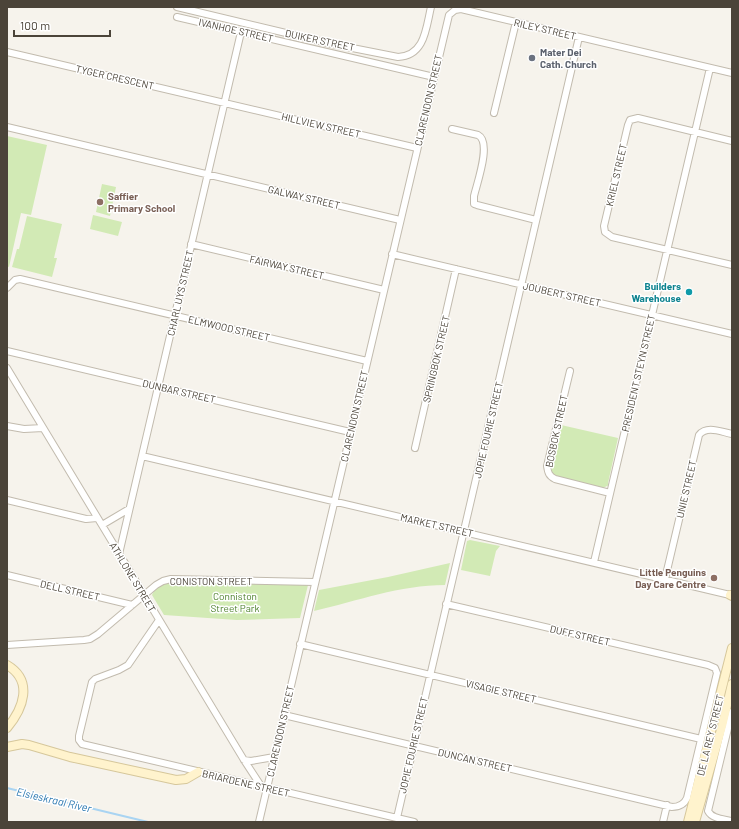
<svg xmlns="http://www.w3.org/2000/svg" width="739" height="829" font-family="Barlow,sans-serif">
<style>
.green{fill:#d2eab5}
.lines{fill:none;stroke-linecap:round;stroke-linejoin:round}
.stream{stroke:#a9d4f2;stroke-width:2}
.street-casing{stroke:#c2bbae;stroke-width:8}
.secondary-casing{stroke:#d6c79b;stroke-width:10}
.street{stroke:#fff;stroke-width:6}
.secondary{stroke:#fff3cd;stroke-width:8}
.worship-dot{fill:#6b7280;stroke:#fff;stroke-width:1.5}
.education-dot{fill:#8d6e63;stroke:#fff;stroke-width:1.5}
.culture-dot{fill:#0f9aa8;stroke:#fff;stroke-width:1.5}
.labels{text-anchor:middle;stroke-width:3;stroke-linejoin:round;paint-order:stroke}
.street-label{font-size:10px;fill:#4b4439;stroke:#fff}
.worship-label{font-size:10px;font-weight:bold;fill:#5b616d;stroke:#fff;text-anchor:start}
.education-label{font-size:10px;font-weight:bold;fill:#785e54;stroke:#fff;text-anchor:start}
.culture-label{font-size:10px;font-weight:bold;fill:#0d838f;stroke:#fff;text-anchor:end}
.park-label{font-size:10px;fill:#4a7f2a;stroke:#fff}
.water-label{font-size:11px;font-style:italic;fill:#2e7ab2;stroke:#fff}
</style>
<rect width="100%" height="100%" fill="#f6f3ec"/>
<path class="green" d="M7,136L47,145L31,215L21,213L9,267L7,266Z
M102,184L116,187L110,216L96,212Z
M93,215L122,222L118,236L90,229Z
M27,216L62,224L54,258H57L52,277L12,267L17,249H19Z
M561,425L618,438L608,483L609,485L603,488L557,477L553,475L551,468Z
M470,540L500,546L496,551L490,576L461,570L467,541Z
M450,563L445,585C400,585 357,601 314,611L319,590L388,577Z
M174,582L308,585L300,618L237,620L164,615L152,595C155,586 165,583 174,582Z"/>
<g class="lines">
<path class="stream" d="M7,788L148,822"/>
<defs>
<path id="street" d="M177,7L332,44L398,57C425,56 426,28 431,7
M177,17L434,77
M7,52L417,148
M494,113L516,22
M7,127L400,220
M452,129L478,135C492,142 477,183 474,196V204L477,205L536,220
M732,141L638,118L630,120L628,125L604,226L605,232L612,237L732,265
M191,244L384,290
M392,254L732,334
M7,288L15,280L20,279L367,361
M7,351L350,432
M7,368L244,760L261,786
M570,371L547,466C548,473 549,476 555,479L610,493
M7,426L24,429L43,428
M415,448L456,269
M142,456L730,595
M7,500L86,519L97,518
M102,525L129,509
M119,554L241,32
M594,562L710,68
M7,575L132,605
M665,579L699,435C707,425 721,432 732,434
M159,620L128,665L119,670L95,679L92,682L79,736V740L82,744L414,822
M300,644L701,739
M7,645L84,640L90,639L98,634L156,585L163,581L171,579L315,582
M732,712L708,811C712,819 724,819 732,821
M284,715L672,807C679,807 684,805 687,798L717,673L715,668L708,665L446,604
M244,760L251,761L274,757
M259,822L449,15L455,10L461,9L732,73
M396,822L579,37
M663,822L667,805"/>
<path id="secondary" d="M730,595L732,596
M7,665C34,681 23,709 7,728
M7,747L22,744L29,745L70,757L176,780L186,779L198,772
M688,822L732,648
M695,822L722,726L732,684"/>
</defs>
<use href="#street" class="street-casing"/>
<use href="#secondary" class="secondary-casing"/>
<use href="#street" class="street"/>
<use href="#secondary" class="secondary"/>
</g>
<circle class="worship-dot" cx="532" cy="58" r="4"/>
<g class="education-dot">
<circle cx="100" cy="202" r="4"/>
<circle cx="714" cy="578" r="4"/>
</g>
<circle class="culture-dot" cx="689" cy="292" r="4"/>
<g class="labels">
<g class="street-label">
<text transform="translate(545 29) rotate(13)" y="4">RILEY STREET</text>
<text transform="translate(236 30) rotate(13)" y="4">IVANHOE STREET</text>
<text transform="translate(320 40) rotate(12)" y="4">DUIKER STREET</text>
<text transform="translate(115 77) rotate(13)" y="4">TYGER CRESCENT</text>
<text transform="translate(428 100) rotate(-77)" y="4">CLARENDON STREET</text>
<text transform="translate(321 125) rotate(13)" y="4">HILLVIEW STREET</text>
<text transform="translate(616 175) rotate(-77)" y="4">KRIEL STREET</text>
<text transform="translate(304 197) rotate(13)" y="4">GALWAY STREET</text>
<text transform="translate(287 267) rotate(13)" y="4">FAIRWAY STREET</text>
<text transform="translate(180 293) rotate(-77)" y="4">CHARL UYS STREET</text>
<text transform="translate(562 294) rotate(13)" y="4">JOUBERT STREET</text>
<text transform="translate(229 328) rotate(13)" y="4">ELMWOOD STREET</text>
<text transform="translate(436 359) rotate(-77)" y="4">SPRINGBOK STREET</text>
<text transform="translate(638 373) rotate(-77)" y="4">PRESIDENT STEYN STREET</text>
<text transform="translate(179 391) rotate(13)" y="4">DUNBAR STREET</text>
<text transform="translate(354 416) rotate(-77)" y="4">CLARENDON STREET</text>
<text transform="translate(488 430) rotate(-77)" y="4">JOPIE FOURIE STREET</text>
<text transform="translate(556 431) rotate(-78)" y="4">BOSBOK STREET</text>
<text transform="translate(686 489) rotate(-77)" y="4">UNIE STREET</text>
<text transform="translate(437 525) rotate(13)" y="4">MARKET STREET</text>
<text transform="translate(133 577) rotate(59)" y="4">ATHLONE STREET</text>
<text x="211" y="585">CONISTON STREET</text>
<text transform="translate(70 590) rotate(13)" y="4">DELL STREET</text>
<text transform="translate(580 635) rotate(13)" y="4">DUFF STREET</text>
<text transform="translate(501 691) rotate(13)" y="4">VISAGIE STREET</text>
<text transform="translate(280 731) rotate(-77)" y="4">CLARENDON STREET</text>
<text transform="translate(710 735) rotate(-76)" y="4">DE LA REY STREET</text>
<text transform="translate(413 745) rotate(-77)" y="4">JOPIE FOURIE STREET</text>
<text transform="translate(475 760) rotate(13)" y="4">DUNCAN STREET</text>
<text transform="translate(246 783) rotate(13)" y="4">BRIARDENE STREET</text>
</g>
<g class="worship-label">
<text x="540" y="56">Mater Dei<tspan x="540" dy="12">Cath. Church</tspan></text>
</g>
<g class="education-label">
<text x="108" y="200">Saffier<tspan x="108" dy="12">Primary School</tspan></text>
<text x="706" y="576" text-anchor="end">Little Penguins<tspan x="706" dy="12">Day Care Centre</tspan></text>
</g>
<g class="culture-label">
<text x="681" y="290">Builders<tspan x="681" dy="12">Warehouse</tspan></text>
</g>
<g class="park-label">
<text x="235" y="600">Conniston<tspan x="235" dy="12">Street Park</tspan></text>
</g>
<g class="water-label">
<text transform="translate(54 800) rotate(13)" y="4">Elsieskraal River</text>
</g>
</g>
<rect width="739" height="829" fill="none" stroke="#4b4439" stroke-width="16"/>
<path d="M14 30v6h96v-6" fill="none" stroke="#4b4439" stroke-width="2"/>
<text x="20" y="30" font-size="12" fill="#4b4439" stroke="#ffffff" stroke-width="3" paint-order="stroke">100 m</text>
</svg>
